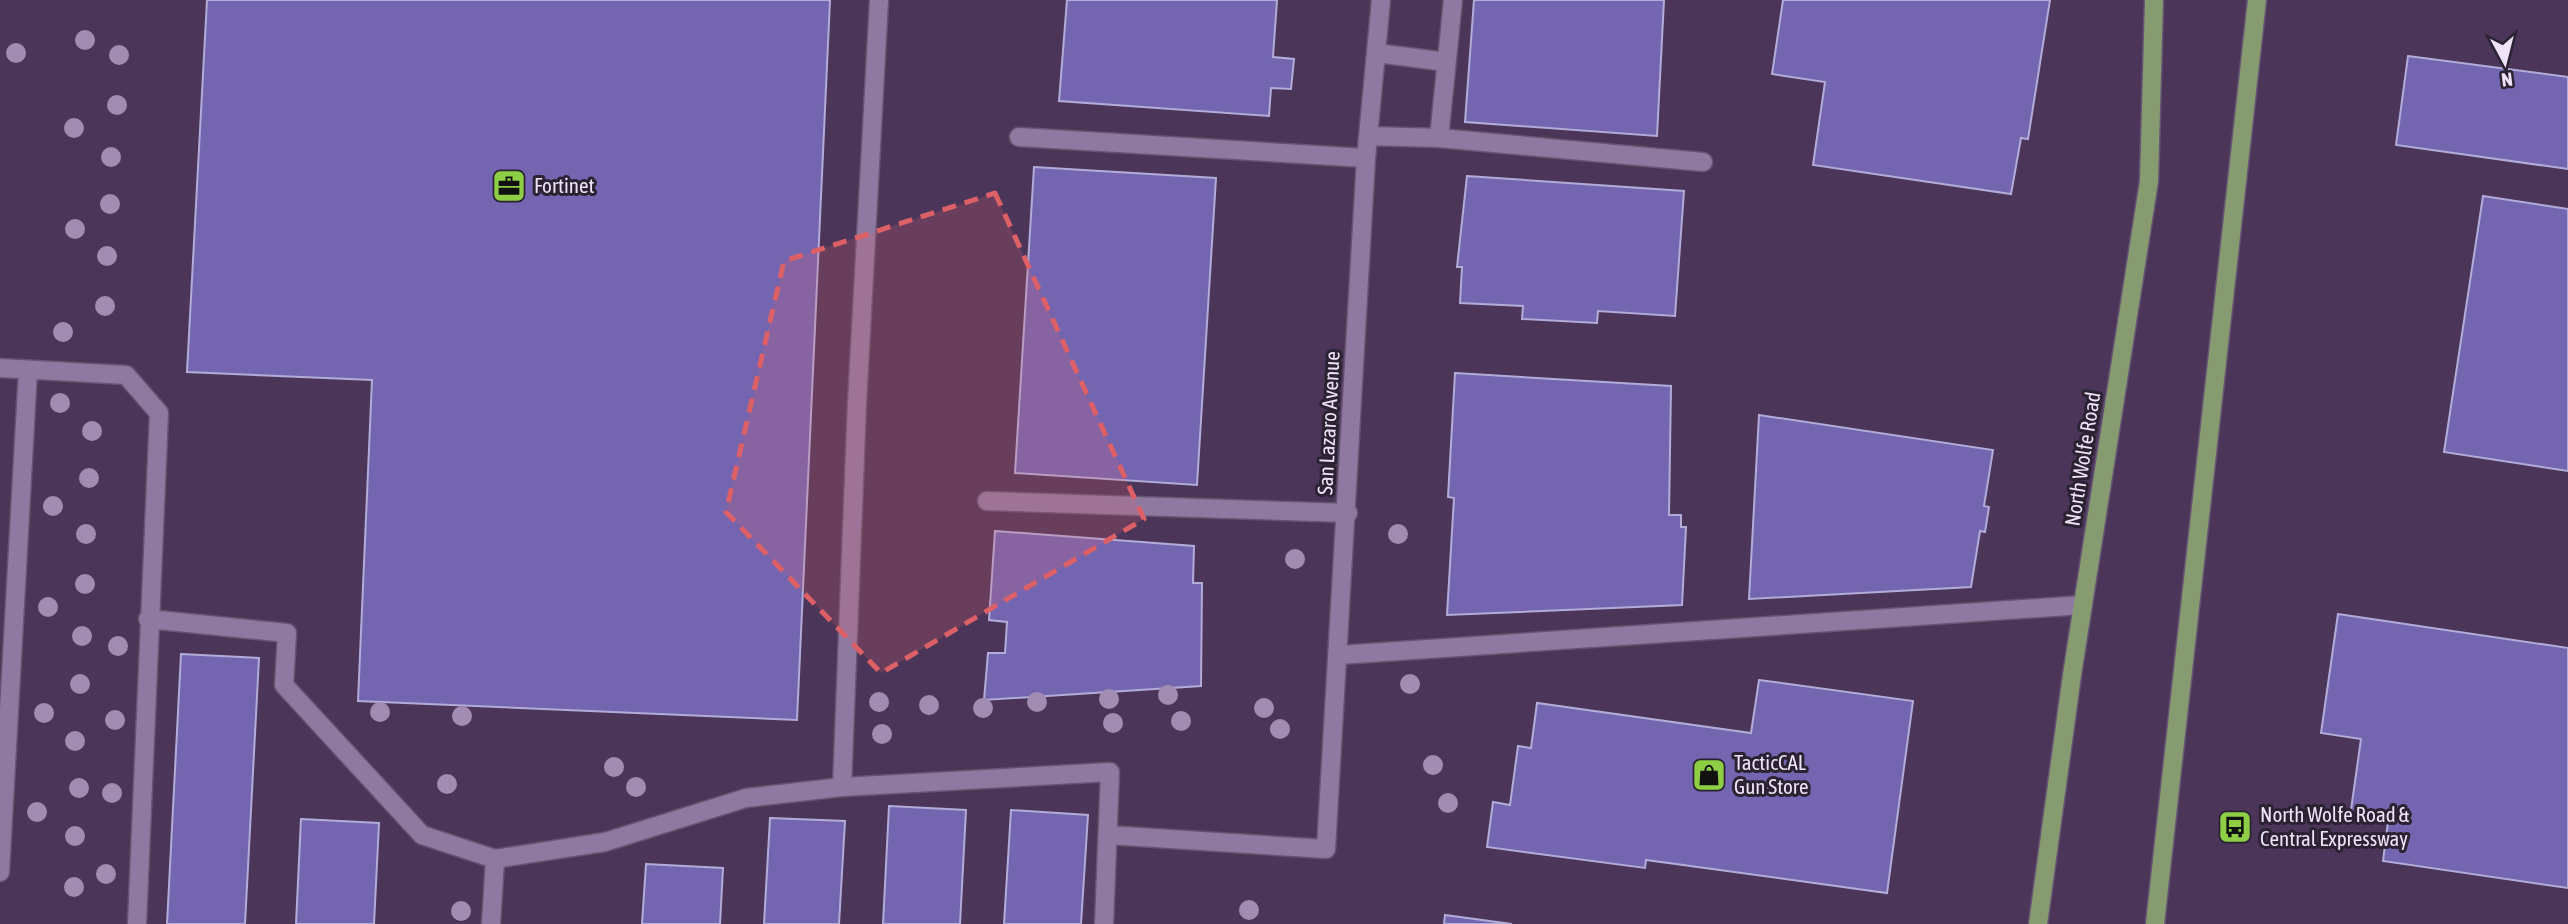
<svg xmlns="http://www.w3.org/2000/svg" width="2568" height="924" font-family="'Asap Condensed',sans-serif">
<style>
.building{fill:#7365b0;stroke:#b2acd9;stroke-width:2}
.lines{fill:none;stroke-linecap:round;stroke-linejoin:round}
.minor-casing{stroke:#655472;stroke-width:21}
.major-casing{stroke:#655472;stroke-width:21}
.minor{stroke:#9079a1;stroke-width:18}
.major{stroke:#879b71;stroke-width:18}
.tree{fill:#a28cb2}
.marked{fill:#de6067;fill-opacity:0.2;stroke:#de6067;stroke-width:5;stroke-dasharray:14 9;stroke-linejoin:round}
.labels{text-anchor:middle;stroke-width:6;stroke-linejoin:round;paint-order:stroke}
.poi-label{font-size:21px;fill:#efe3f9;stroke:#2b2232;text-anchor:start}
.street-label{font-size:21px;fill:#efe3f9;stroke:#2b2232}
</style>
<rect width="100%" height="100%" fill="#4b3659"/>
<path class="building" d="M207,0H830L797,720L358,701L372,380L187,372Z
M1067,0H1277L1273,57L1294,59L1291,89L1271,88L1269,116L1059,101Z
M1474,0H1664L1657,136L1465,122Z
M1783,0H2050L2028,139L2021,138L2011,194L1813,165L1825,82L1772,74Z
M2408,56L2568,77V169L2396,145Z
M1034,167L1216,178L1197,485L1015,473Z
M1467,176L1684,191L1675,316L1598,311L1597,323L1522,319L1523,306L1460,303L1462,267H1457Z
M2483,196L2568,209V471L2444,452Z
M1455,373L1671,386L1669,515H1681V527H1686L1682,605L1447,615L1454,498L1448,497Z
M1759,415L1993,450L1984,506L1989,507L1985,532L1980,531L1971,587L1749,599Z
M995,531L1194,546L1193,583H1202L1201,686L984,700L988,653H1005L1007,622L989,620Z
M2338,614L2568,648V888L2383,861L2388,822L2350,817L2361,739L2321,733Z
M181,654L259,658L245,924H167Z
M1759,680L1913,701L1887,893L1646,860L1645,868L1487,847L1493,802L1510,805L1518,746L1531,748L1537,703L1751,733Z
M889,806L966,810L960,924H883Z
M1011,810L1088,815L1081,924H1004Z
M770,818L845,821L839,924H764Z
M301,819L379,823L374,924H296Z
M646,864L723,868L720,924H642Z
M1445,915L1512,924H1444Z"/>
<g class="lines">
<defs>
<path id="minor" d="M1377,53L1446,62
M1369,136L1439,138L1703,162
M1019,137L1366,158
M1439,138L1453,0
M0,368L126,375L159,413L137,924
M987,501L1348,513
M148,619L287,633L284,685L422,835L495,859L605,842L746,798L842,787L1110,772L1104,924
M1339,655L2083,605
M842,787L857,403L879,0
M1108,835L1326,849L1366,158L1381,0
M0,872L28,370
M491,924L495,859"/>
<path id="major" d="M2038,924L2072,675L2149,181L2154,0
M2155,924L2257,0"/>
</defs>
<use href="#minor" class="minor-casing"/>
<use href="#major" class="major-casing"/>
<use href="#minor" class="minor"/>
<use href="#major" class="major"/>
</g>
<g class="tree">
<circle cx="85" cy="40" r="10"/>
<circle cx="16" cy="53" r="10"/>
<circle cx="119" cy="55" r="10"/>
<circle cx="117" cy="105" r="10"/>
<circle cx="74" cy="128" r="10"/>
<circle cx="111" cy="157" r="10"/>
<circle cx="110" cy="204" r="10"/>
<circle cx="75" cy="229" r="10"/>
<circle cx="107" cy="256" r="10"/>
<circle cx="105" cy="306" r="10"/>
<circle cx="63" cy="332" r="10"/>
<circle cx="60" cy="403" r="10"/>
<circle cx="92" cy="431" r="10"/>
<circle cx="89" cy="478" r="10"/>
<circle cx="53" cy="506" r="10"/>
<circle cx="86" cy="534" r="10"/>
<circle cx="1398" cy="534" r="10"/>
<circle cx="1295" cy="559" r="10"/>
<circle cx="85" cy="584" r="10"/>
<circle cx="48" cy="607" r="10"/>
<circle cx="82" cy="636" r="10"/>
<circle cx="118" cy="646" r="10"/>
<circle cx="80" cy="684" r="10"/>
<circle cx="1410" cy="684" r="10"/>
<circle cx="1168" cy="695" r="10"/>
<circle cx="1109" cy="699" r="10"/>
<circle cx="879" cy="702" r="10"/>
<circle cx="1037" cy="702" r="10"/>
<circle cx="929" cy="705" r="10"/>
<circle cx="983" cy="708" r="10"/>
<circle cx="1264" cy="708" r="10"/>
<circle cx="380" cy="712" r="10"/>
<circle cx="44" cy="713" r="10"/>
<circle cx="462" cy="716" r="10"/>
<circle cx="115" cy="720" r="10"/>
<circle cx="1181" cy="721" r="10"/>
<circle cx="1113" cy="723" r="10"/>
<circle cx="1280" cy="729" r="10"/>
<circle cx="882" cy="734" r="10"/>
<circle cx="75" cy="741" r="10"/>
<circle cx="1433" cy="765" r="10"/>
<circle cx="614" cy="767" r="10"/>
<circle cx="447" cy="784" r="10"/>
<circle cx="636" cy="787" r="10"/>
<circle cx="79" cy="788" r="10"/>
<circle cx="112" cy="793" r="10"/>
<circle cx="1448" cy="803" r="10"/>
<circle cx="37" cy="812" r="10"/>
<circle cx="75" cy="836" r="10"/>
<circle cx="106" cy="874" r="10"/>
<circle cx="74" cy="887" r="10"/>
<circle cx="1249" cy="910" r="10"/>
<circle cx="461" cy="911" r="10"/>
</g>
<path class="marked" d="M995,193L1144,519L881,673L726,512L784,261Z"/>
<defs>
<symbol id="office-square" viewBox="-11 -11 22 22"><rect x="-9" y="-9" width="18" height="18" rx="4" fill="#8dce44" stroke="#2b2232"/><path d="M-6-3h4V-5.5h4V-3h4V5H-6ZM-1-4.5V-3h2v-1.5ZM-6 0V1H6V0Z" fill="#111"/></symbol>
<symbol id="shop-square" viewBox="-11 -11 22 22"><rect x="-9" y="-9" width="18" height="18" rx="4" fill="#8dce44" stroke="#2b2232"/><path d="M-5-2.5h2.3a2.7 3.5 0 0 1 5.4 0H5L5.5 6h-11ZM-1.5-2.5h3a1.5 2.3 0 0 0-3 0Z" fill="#111"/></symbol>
<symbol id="bus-square" viewBox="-11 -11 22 22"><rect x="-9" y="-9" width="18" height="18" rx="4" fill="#8dce44" stroke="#2b2232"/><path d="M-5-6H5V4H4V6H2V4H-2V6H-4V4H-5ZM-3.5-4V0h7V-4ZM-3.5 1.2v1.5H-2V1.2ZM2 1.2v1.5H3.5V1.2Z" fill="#111"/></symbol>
</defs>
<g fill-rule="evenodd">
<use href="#office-square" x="490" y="167" width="38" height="38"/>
<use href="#shop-square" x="1690" y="756" width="38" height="38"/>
<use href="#bus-square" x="2216" y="808" width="38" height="38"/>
</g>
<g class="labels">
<g class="poi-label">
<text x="534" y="193">Fortinet</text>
<text x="1734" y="770">TacticCAL<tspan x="1734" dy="24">Gun Store</tspan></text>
<text x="2260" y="822">North Wolfe Road &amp;<tspan x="2260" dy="24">Central Expressway</tspan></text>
</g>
<g class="street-label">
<text transform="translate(1329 423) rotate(-87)" y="7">San Lazaro Avenue</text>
<text transform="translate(2083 459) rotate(-81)" y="7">North Wolfe Road</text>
</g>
</g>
<g transform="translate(2505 63) rotate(173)" stroke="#2b2232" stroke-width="5" paint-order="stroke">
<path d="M0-5L12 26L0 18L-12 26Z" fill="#efe3f9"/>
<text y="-10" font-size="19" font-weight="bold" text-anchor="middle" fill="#efe3f9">N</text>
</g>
</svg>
